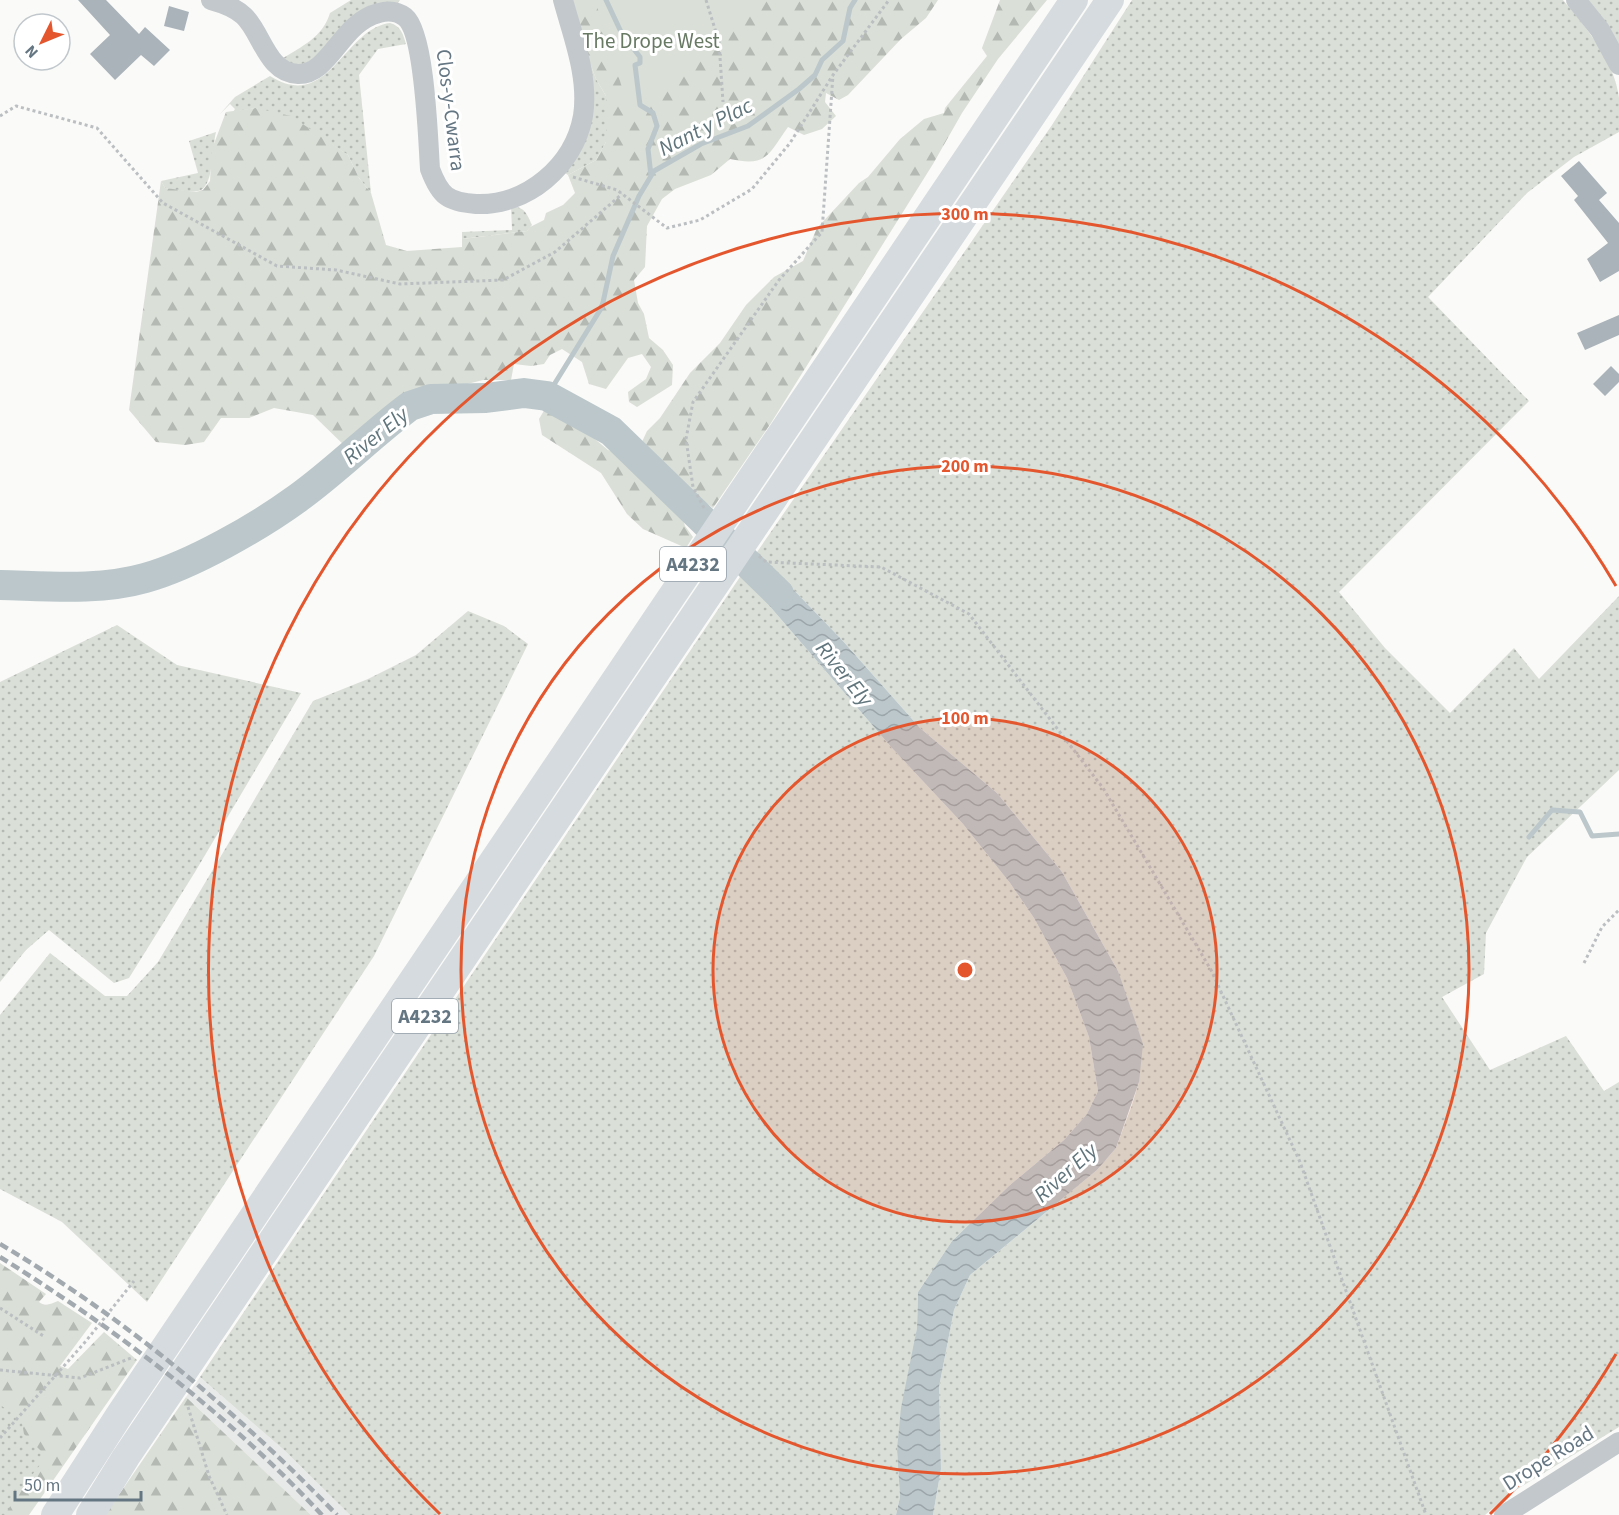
<svg xmlns="http://www.w3.org/2000/svg" width="1619" height="1515" font-family="'Source Sans 3',sans-serif">
<style>
.built{fill:#e8e9e9}
.grass{fill:url(#grass-dots)}
.forest{fill:url(#forest-firs)}
.green{fill:#dadfd7}
.water{fill:url(#water-waves)}
.lines{fill:none;stroke-linecap:round;stroke-linejoin:round}
.stream{stroke:#bbc7cb;stroke-width:5}
.river{stroke:#bbc7cb;stroke-width:30}
.building{fill:#aab3b9}
.path{stroke:#bbbfc2;stroke-width:3;stroke-dasharray:3 3;stroke-linecap:butt}
.minor{stroke:#c3c8cc;stroke-width:20}
.highway{stroke:#d6dbdf;stroke-width:28}
.rail{stroke:#a2aab0;stroke-width:4.5;stroke-dasharray:9 4.5;stroke-linecap:butt}
.ring{fill:none;stroke:#e4572e;stroke-width:3}
.labels{text-anchor:middle;stroke-width:6;stroke-linejoin:round;paint-order:stroke}
.shield{fill:#fff;stroke:#939fa8;stroke-width:1.5}
.shield-label{font-size:20px;font-weight:bold;fill:#657683}
.park-label{font-size:21px;fill:#687a64;stroke:#fff}
.street-label{font-size:21px;fill:#657683;stroke:#fff}
.water-label{font-size:22px;font-style:italic;fill:#60757c;stroke:#fff}
.centre{fill:#e4572e;stroke:#fff;stroke-width:3}
.ring-label{font-size:18px;text-anchor:middle;font-weight:bold;fill:#e4572e;stroke:#fff;stroke-width:6;stroke-linejoin:round;paint-order:stroke}
</style>
<defs>
<pattern id="grass-dots" width="8" height="8" patternUnits="userSpaceOnUse" patternTransform="scale(1.5)"><rect width="8" height="8" fill="#dadfd7"/><path d="M2 2h.1M6 6h.1" fill="none" stroke="#b4b9b4" stroke-width="1.8" stroke-linecap="round"/></pattern>
<pattern id="forest-firs" width="22" height="20" patternUnits="userSpaceOnUse" patternTransform="scale(1.5)"><rect width="22" height="20" fill="#dadfd7"/><path d="M5 1l3.5 6h-7zM16 11l3.5 6h-7z" fill="#b4b9b4"/></pattern>
<pattern id="water-waves" width="16" height="10" patternUnits="userSpaceOnUse" patternTransform="scale(1.5)"><rect width="16" height="10" fill="#bbc7cb"/><path d="M0 5q4-4 8 0t8 0" fill="none" stroke="#9ca6aa"/></pattern>
</defs>
<rect width="100%" height="100%" fill="#fafaf8"/>
<path class="built" d="M200,1377L284,1450L350,1515H311L186,1397Z"/>
<path class="grass" d="M351,0H400L397,4C380,6 367,6 353,16C331,31 315,81 282,59C302,46 323,37 330,13Z
M1132,0H1563C1586,27 1615,62 1619,98C1619,109 1619,121 1619,132L1574,157L1527,193L1428,297L1529,401L1339,592L1385,648L1450,713L1514,648L1539,679L1619,596V770L1527,857L1486,933L1484,974L1442,997L1490,1070L1566,1036L1604,1091L1619,1082V1427L1511,1493L1485,1515H933L941,1469L939,1387L954,1310L970,1275L1097,1170L1116,1148L1132,1105L1139,1082L1118,971L1062,872L997,793L920,728L842,640L788,584L755,555L1052,125Z
M1583,0H1619V52Z
M390,23C401,26 403,34 406,44L378,49L359,75L371,193L359,178L348,155L325,140L256,108L233,112L235,109L230,104L220,114L235,97L270,76C329,113 343,29 390,23Z
M579,34L596,79L606,96V142L596,160L568,175L565,173L540,196L582,142Z
M216,132C212,147 214,189 198,191C187,193 175,189 165,188L161,181L198,173L189,141Z
M511,206C525,207 527,214 532,225L527,231L462,239V232L512,230Z
M742,574L892,748L963,824L1010,883L1034,918L1067,978L1089,1037L1098,1091L1087,1114L1064,1140L1010,1185L952,1241L918,1292L917,1328L897,1450L900,1497L896,1515H350L284,1450L200,1377Z
M468,611L504,626L528,644L374,956L147,1302L62,1222L0,1189V1015L50,953L105,996H127L158,962L313,701L368,679L416,655Z
M117,625L177,665L301,693L195,872L129,978L114,983L49,930L26,950L0,982V682Z
M0,1390L54,1448L12,1515H0Z"/>
<path class="forest" d="M571,0H938L926,18L901,39L848,95L839,100L826,93L825,102L836,116L822,129L804,135L788,127C768,155 767,167 730,159L711,175L675,189L662,199L647,226L645,267L634,280L638,303L644,314L649,338L663,350L673,365L672,385L637,407L629,402L628,392L646,379L651,367L642,354L628,358L606,389L589,384L582,362L562,349L550,355L544,364L531,366L514,364L511,380H483L451,388L430,387L419,392L421,396L350,451L313,415L274,408L249,418H221L204,442L185,445L156,442L129,410L161,181L165,188L196,192L203,190L210,181L212,149L226,112L256,108L291,116L348,155L359,178L371,193L386,245L407,251L462,247V239L527,231L530,227L544,220L546,213L563,205L575,193L568,175L596,160L606,142V96L596,79L579,34Z
M1000,0H1047L998,59L962,113L933,164L771,423L713,508C703,500 694,498 683,494C664,487 649,461 641,444L647,431L660,418L690,373L720,343L746,305L774,277L803,261L817,228L859,183L868,177L900,139L924,119L944,113L945,108L987,56L982,48Z
M545,409H559L608,450L622,455L681,513L685,526L693,537L686,548L643,529L627,514L601,473L542,435L539,419Z
M0,1263L46,1294L39,1302C45,1307 51,1304 58,1301L92,1323L60,1366L68,1369L104,1332L137,1360L29,1515H5L19,1491L40,1465L41,1451L24,1434L22,1422L16,1415L0,1405Z
M186,1397L311,1515H105Z"/>
<path class="green" d="M595,0H750L632,120Z"/>
<path class="water" d="M755,555L788,584L842,640L920,728L997,793L1062,872L1118,971L1143,1044L1139,1082L1116,1148L1097,1170L970,1275L954,1310L939,1387L941,1469L933,1515H896L900,1497L897,1450L901,1408L917,1328L918,1292L952,1241L1010,1185L1064,1140L1087,1114L1098,1091L1089,1037L1067,978L1034,918L1010,883L963,824L892,748L742,574Z"/>
<g class="lines">
<path class="stream" d="M606,0L622,34L640,57V63L635,65L640,105L653,113L657,126L648,149L651,176
M547,396L602,307L613,256L639,196L654,171L701,144L748,126L799,89L815,75L822,60L843,41L850,8L855,0
M1529,837L1552,810L1580,812L1592,836L1619,834"/>
<path class="river" d="M0,585C46,586 100,591 145,578C192,565 258,527 298,498C337,470 371,435 410,406L431,399L486,398L524,393L547,396L611,431L779,594"/>
</g>
<path class="building" d="M78,0H106L139,34L145,27L170,50L154,66L141,55L115,80L90,54L110,35Z
M169,6L189,12L184,31L164,26Z
M1579,161L1607,193L1599,200L1619,223V271L1600,282L1587,259L1608,243L1574,200L1578,196L1561,176Z
M1619,315V335L1585,350L1577,333Z
M1611,366L1619,374V382L1605,396L1593,384Z"/>
<g class="lines">
<path class="path" d="M706,0L719,42L723,102
M0,116L16,106L97,128L163,203L277,266L336,270L400,284L503,280L555,252L622,194
M573,177L617,190L667,228L700,220L752,189L790,143L833,75L889,0
M704,508L693,487L686,439L693,402L779,280L822,232L833,75
M759,556L766,562L881,567L969,614L1103,788L1211,970L1300,1162L1426,1515
M1584,963L1602,927L1619,910
M0,1308L45,1337
M0,1370L80,1378L131,1358
M188,1407L209,1476L227,1515
M0,1438L86,1341L134,1281"/>
<path class="minor" d="M211,0C222,3 235,7 244,16C262,33 267,73 298,74C330,75 341,22 379,13C389,10 397,11 405,17C425,33 428,140 430,169C440,196 448,202 476,204C527,206 574,166 583,116C589,77 573,37 563,0
M1576,0L1600,30L1619,65
M1504,1515L1619,1442"/>
<path class="highway" d="M55,1515L120,1414L1074,0
M90,1515L126,1457L1110,0"/>
<path class="rail" d="M0,1244C125,1318 236,1411 337,1515
M0,1257C116,1329 229,1415 322,1515"/>
</g>
<circle cx="965" cy="970" r="252" fill="#e4572e" fill-opacity=".12"/>
<g class="ring">
<circle cx="965" cy="970" r="252"/>
<circle cx="965" cy="970" r="504"/>
<path d="M1616 1354A756 756 0 0 1 1490 1514M440 1514A756 756 0 1 1 1616 586"/>
</g>
<g class="labels">
<g class="shield">
<rect x="660" y="547" width="66" height="34" rx="4.5"/>
<rect x="392" y="999" width="66" height="34" rx="4.5"/>
</g>
<g class="shield-label">
<text x="693" y="571">A4232</text>
<text x="425" y="1023">A4232</text>
</g>
<g class="park-label">
<text x="651" y="48">The Drope West</text>
</g>
<g class="street-label">
<text transform="translate(451 110) rotate(83)" y="7">Clos-y-Cwarra</text>
<text transform="translate(1548 1458) rotate(-32)" y="7">Drope Road</text>
</g>
<g class="water-label">
<text transform="translate(705 126) rotate(-27)" y="8">Nant y Plac</text>
<text transform="translate(375 435) rotate(-39)" y="8">River Ely</text>
<text transform="translate(845 673) rotate(51)" y="8">River Ely</text>
<text transform="translate(1065 1172) rotate(-42)" y="8">River Ely</text>
</g>
</g>
<circle cx="965" cy="970" r="9" class="centre"/>
<g class="ring-label">
<text x="965" y="220">300 m</text>
<text x="965" y="472">200 m</text>
<text x="965" y="724">100 m</text>
</g>
<g transform="translate(42 42) rotate(227)"><circle r="28" fill="#ffffff" stroke="#c1c8cd" stroke-width="1.5"/>
<path d="M0-4.5L10 22L0 15L-10 22Z" fill="#e4572e"/>
<text y="-9" font-size="16" font-weight="bold" text-anchor="middle" fill="#657683">N</text>
</g>
<path d="M15 1491v9h126v-9" fill="none" stroke="#657683" stroke-width="3"/>
<text x="24" y="1491" font-size="18" fill="#657683" stroke="#ffffff" stroke-width="4.5" paint-order="stroke">50 m</text>
</svg>
